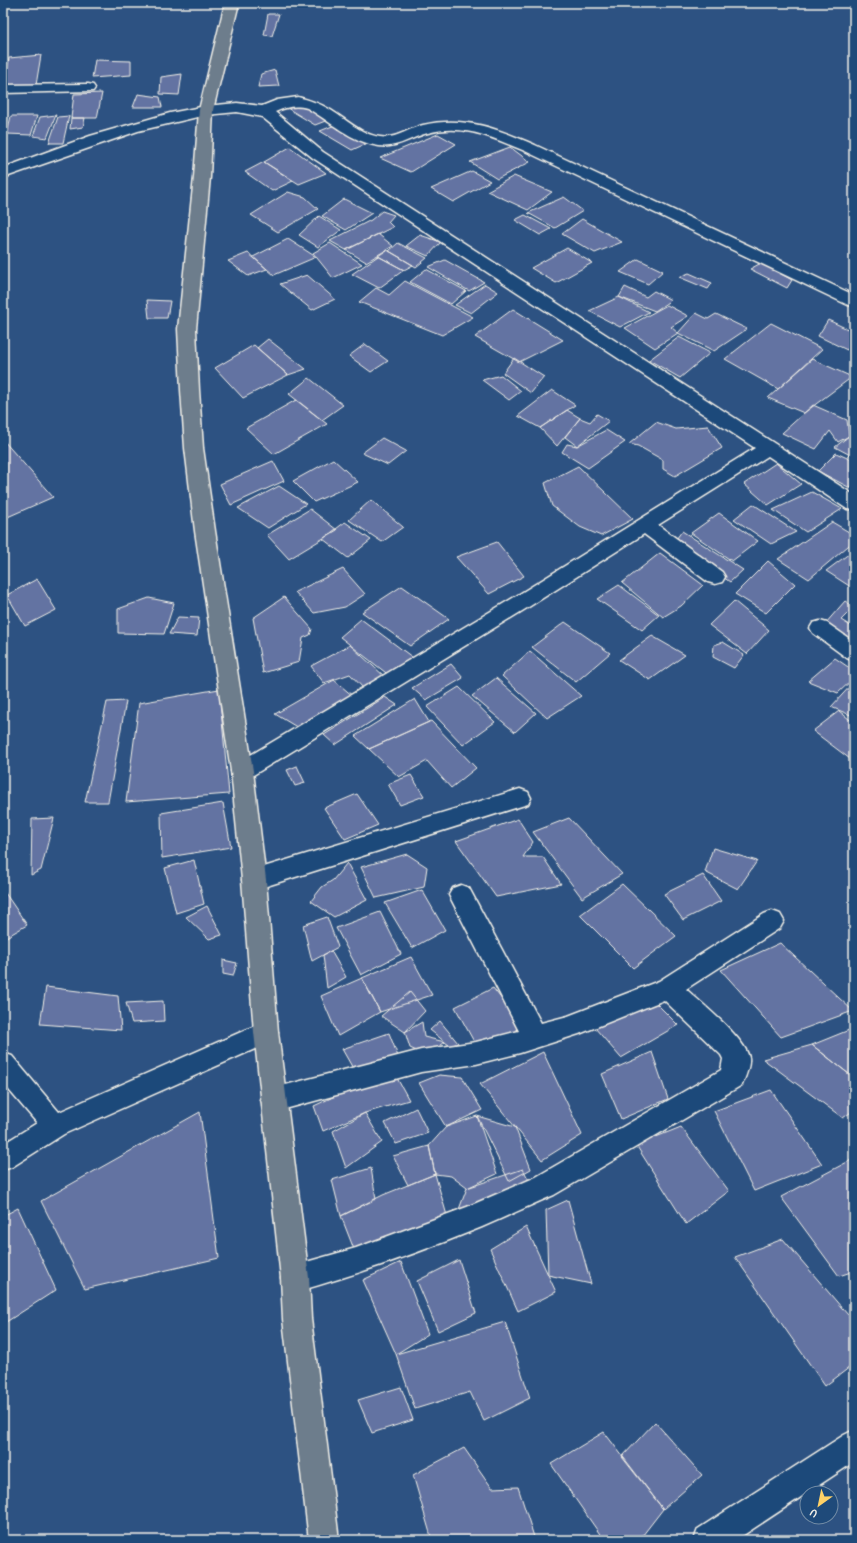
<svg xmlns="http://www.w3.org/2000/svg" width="857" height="1543" font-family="'Patrick Hand',sans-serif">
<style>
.building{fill:#6473a2;stroke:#f4f1e8}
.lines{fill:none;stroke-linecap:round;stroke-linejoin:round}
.minor-casing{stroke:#f4f1e8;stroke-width:3}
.major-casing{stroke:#f4f1e8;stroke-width:3}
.minor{fill:#1f4a7a;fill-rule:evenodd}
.major{fill:#6d7d8c;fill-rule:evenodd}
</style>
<rect width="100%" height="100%" fill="#2d5282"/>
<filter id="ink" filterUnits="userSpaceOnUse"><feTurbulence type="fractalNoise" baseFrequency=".025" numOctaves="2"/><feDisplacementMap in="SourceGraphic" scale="8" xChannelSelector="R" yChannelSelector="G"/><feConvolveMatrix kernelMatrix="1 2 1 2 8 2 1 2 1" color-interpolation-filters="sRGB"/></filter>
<g filter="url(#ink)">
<path class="building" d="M268,14H279L272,36L264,35Z
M41,55L36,85L4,87L9,58Z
M95,60L131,61V75L92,78Z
M275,70L279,86L258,87L261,74Z
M182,74L179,95L160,94L161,77Z
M102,93L97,118H71L74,94Z
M138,94L160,97L162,107H133Z
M305,103L328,120L315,125L287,108Z
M56,115L47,138L33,136L40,117Z
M11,116H37L31,135L7,134Z
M69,116L63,143H49L58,117Z
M71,118H85L83,127L70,129Z
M340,123L370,142L352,150L320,131Z
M438,134L456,144L411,172L380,158Z
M290,147L326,173L299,184L264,162Z
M510,147L530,162L497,179L470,162Z
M264,162L293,181L272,191L245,172Z
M472,171L490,181L453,202L431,189Z
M514,176L552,192L528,210L487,191Z
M288,192L305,197L318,209L278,232L251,215Z
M564,197L583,211L555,228L528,213Z
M344,199L372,213L346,230L322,216Z
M382,211L394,215L388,222L393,227L346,250L330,241L371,220Z
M525,215L551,229L540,235L515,220Z
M319,216L341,230L318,247L299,235Z
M582,219L622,242L595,253L562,234Z
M378,234L393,246L366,262L346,250Z
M420,235L441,242L428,256L406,246Z
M288,239L316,257L274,275L253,257Z
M330,243L362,264L333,278L313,253Z
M398,243L427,258L416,267L389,251Z
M567,248L592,263L556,283L531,268Z
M387,250L389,251L413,265L404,270L378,256Z
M248,253L267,269L248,276L228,261Z
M378,256L404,270L379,288L352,274Z
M638,259L663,271L648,284L620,272Z
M445,260L484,282L469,291L428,267Z
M761,263L792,280L787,288L750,269Z
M426,269L466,291L451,304L410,282Z
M689,273L712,283L708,289L679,277Z
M307,275L335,299L312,310L280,284Z
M405,281L473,317L442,335L359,302L376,288L389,295Z
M485,284L498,292L471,313L455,305Z
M625,287L646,297L654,291L671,300L655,311L619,297Z
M619,297L649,312L620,327L589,311Z
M147,300L170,301L167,318H149Z
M667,305L688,316L671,327L678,333L655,348L625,328Z
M513,309L563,340L519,362L475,337Z
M696,313L708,319L716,314L747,329L714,351L678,333Z
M828,320L854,332V341L847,350L818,336Z
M771,323L822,349L778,389L725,359Z
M679,337L710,353L680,378L649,360Z
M268,339L306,369L288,375L257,348Z
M365,344L388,361L371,372L349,356Z
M254,345L288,375L243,398L215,368Z
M514,358L544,377L531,393L503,373Z
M812,359L852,377L804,413L768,398Z
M501,375L521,391L509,400L482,380Z
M309,378L343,405L322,420L289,394Z
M552,390L575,405L540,428L518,416Z
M296,400L327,424L274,454L246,428Z
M813,405L847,420L849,436L838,442L830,431L816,449L782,433Z
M567,410L580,418L557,446L540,428Z
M597,414L609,421L577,446L565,437L580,418L590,422Z
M656,422L676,429L708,426L722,448L675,476L663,469V460L638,446L629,444Z
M606,430L625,442L588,468L562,452L567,444L577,446Z
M854,432V457L835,447Z
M382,438L406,451L388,465L362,453Z
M3,440L53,497L3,519Z
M836,453L854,461V490L818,471Z
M333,459L358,482L314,502L293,481Z
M273,461L284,481L231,505L220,484Z
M776,463L801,484L768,505L744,484Z
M578,466L633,519L601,536L580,527L552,506L545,483Z
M279,486L306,504L268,528L238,508Z
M812,492L842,509L806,532L773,510Z
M371,500L403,527L382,542L349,520Z
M753,504L796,532L771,544L734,519Z
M310,509L337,530L289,559L267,535Z
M719,513L758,541L732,561L691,533Z
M345,522L371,540L348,558L323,539Z
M832,522L854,535V541L809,579L778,559Z
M682,531L743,570L730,582L674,542Z
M497,542L524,576L489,594L456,557Z
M854,550V589L826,571Z
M660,553L703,585L681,606L663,617L622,583Z
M768,561L795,584L766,613L735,594Z
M343,569L365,594L345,607L314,613L295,592Z
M37,579L56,610L25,626L7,595Z
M619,585L659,615L642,630L597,599Z
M402,586L449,619L410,646L362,612Z
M284,597L312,629L310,635L303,638L299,662L263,673L253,618Z
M149,598L174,603L164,634L118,633V609Z
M734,601L769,630L747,654L709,625Z
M845,601L854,607L841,620L854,628V646L825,624Z
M178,617L199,618L197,636L169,634Z
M361,619L416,660L390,676L340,637Z
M565,622L610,653L576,682L532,647Z
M652,636L685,655L650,680L619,660Z
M723,642L744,655L734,668L713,657L714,645Z
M350,645L384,676L364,689L350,674L324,683L311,666Z
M530,651L581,696L547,718L502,676Z
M835,658L854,671V678L838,693L808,681Z
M451,664L463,678L426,700L412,688Z
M496,678L536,713L515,732L472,696Z
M334,680L354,697L305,732L275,714Z
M854,682V715L853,716L831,707Z
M459,687L495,722L463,745L427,707Z
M219,689L229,794L126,802L139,703Z
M385,697L397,705L335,745L324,735Z
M415,699L429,722L369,749L355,736Z
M126,701L108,802H85L107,702Z
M839,711L854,723V762L813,731Z
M431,721L476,768L451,788L427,761L399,777L369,749Z
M297,766L305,783L295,786L287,770Z
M411,775L424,796L400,805L388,784Z
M357,794L378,825L345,839L324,808Z
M223,803L231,847L162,858L161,813Z
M54,818L41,870L31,875L32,819Z
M569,818L622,874L582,898L533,832Z
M518,819L533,842L523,857H543L561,884L496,897L456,841Z
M713,848L757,861L738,889L705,872Z
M407,854L427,867L424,887L376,898L361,867Z
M194,860L204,904L176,913L165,868Z
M347,863L367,900L334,917L311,901L322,887L333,880Z
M703,875L721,901L683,920L664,894Z
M622,884L676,936L633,968L580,915Z
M3,890L27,925L3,939Z
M422,890L445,930L412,948L385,903Z
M207,906L222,935L209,939L186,917Z
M380,912L401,954L361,975L336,928Z
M327,917L338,947L312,961L303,925Z
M780,943L853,1011L781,1037L721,970Z
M331,951L346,977L327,988L323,955Z
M411,957L432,995L380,1012L362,978Z
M223,960L237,963L233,976L223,974Z
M362,978L380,1012L338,1036L321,996Z
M46,987L118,996L121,1030L40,1024Z
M493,988L525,1029L478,1049L455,1007Z
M410,992L425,1011L405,1032L381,1016Z
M163,1001L164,1021L132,1023L126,1003Z
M656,1003L678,1025L621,1058L595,1028Z
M440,1021L458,1043L450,1046L430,1030Z
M422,1022L424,1037L445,1042L427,1056L410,1048L405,1032Z
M854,1028V1078L812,1045Z
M389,1033L399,1059L355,1072L342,1049Z
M812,1045L854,1078V1110L843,1118L763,1059Z
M543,1052L582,1135L542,1160L480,1084Z
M652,1052L668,1099L621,1119L602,1074Z
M392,1069L409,1100L365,1113L323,1131L314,1106Z
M439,1075L462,1077L482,1110L446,1127L419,1083Z
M771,1090L822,1164L754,1191L714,1111Z
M416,1108L428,1133L396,1144L385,1123Z
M200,1112L219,1258L85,1289L41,1201Z
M365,1113L382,1142L346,1168L333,1131Z
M477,1116L497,1174L467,1188L451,1176L435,1174L429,1146L446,1127Z
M477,1116L515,1127L531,1169L509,1181Z
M681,1127L729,1191L686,1224L636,1145Z
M429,1146L435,1174L408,1185L393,1156Z
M853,1159L854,1160V1207L852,1208L854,1212V1271L839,1276L781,1197Z
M371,1168L376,1199L341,1216L332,1180Z
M523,1169L532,1186L455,1220L467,1188Z
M435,1174L448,1219L357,1257L341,1216L383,1195Z
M568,1200L591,1284L548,1275L546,1210Z
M18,1208L56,1290L3,1324V1216Z
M526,1227L556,1292L518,1311L490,1249Z
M783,1239L854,1322V1364L825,1386L735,1257Z
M459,1260L476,1313L438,1331L417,1281Z
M401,1262L428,1334L396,1354L363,1280Z
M505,1322L530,1398L484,1421L470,1392L415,1409L396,1354Z
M401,1387L413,1420L372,1433L358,1400Z
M655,1422L702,1475L663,1509L622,1457Z
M604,1432L663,1509L639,1540H604L551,1464Z
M464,1448L492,1488L518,1487L535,1540H432L413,1475Z"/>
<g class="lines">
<defs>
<path id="minor" d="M88,84L93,85L95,88L93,91L3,93V85Z
M298,97C309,100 319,103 329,109C346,119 360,134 380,137C394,140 410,128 423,125C464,115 498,129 535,145L854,295V306L848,305L525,151C493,138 463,123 428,133C412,137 396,149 379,146C351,142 330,121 307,108C295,105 286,107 275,112L323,152L854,495V510L847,509L768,456L658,525L722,572L725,577L722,582L715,584L708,582L644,534L527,608L250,777L242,780L234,777L231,771L234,765L513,598L755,448L313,158L262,117L237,112L206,115L138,131L3,178V168L90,136L170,113L206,106L237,103L262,106L277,100Z
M820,621L827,623L854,642V661L847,658L813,633L810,628L813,623Z
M520,789L528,792L531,798L528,804L254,890L246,887L242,880L246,873L254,870Z
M461,885L469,888L541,1023L568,1016L659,981L764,914L772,911L780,914L784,921L780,928L686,989C701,1003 746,1039 749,1058C750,1066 745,1078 742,1085L554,1195C530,1205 506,1217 482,1227C421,1252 359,1274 295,1292L285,1288L281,1278L285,1268L356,1248L467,1207L536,1177L721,1070L723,1059L721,1055L664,1000L579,1034L520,1053L476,1064L421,1072L274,1112L265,1108L261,1100L265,1092L274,1088L421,1050L476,1042L519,1031L449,895L453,888Z
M266,1021L275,1024L278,1032L275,1040L64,1134L12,1167L3,1170V1144L37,1123L3,1083V1053L12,1056L59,1112Z
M854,1430V1462L736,1540H694L698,1529L844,1435Z"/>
<path id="major" d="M225,3H239L213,110L210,177L196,329L199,390L203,448L215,531L253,771L266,880L278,1032L309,1278L311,1319L339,1540H309L283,1319L281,1278L254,1032L242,880L231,771L195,531L185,448L181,390L178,329L194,177L199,110Z"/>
</defs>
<use href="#minor" class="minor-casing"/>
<use href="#major" class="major-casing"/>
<use href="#minor" class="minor"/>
<use href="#major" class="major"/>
</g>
</g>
<rect width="857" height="1543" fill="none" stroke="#1f4a7a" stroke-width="16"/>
<rect x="8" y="8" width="841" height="1527" fill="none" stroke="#f4f1e8" stroke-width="1.5" filter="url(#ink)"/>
<g transform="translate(819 1505) rotate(213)"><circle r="19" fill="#1f4a7a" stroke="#748da6"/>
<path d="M0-3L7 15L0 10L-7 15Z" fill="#ffd166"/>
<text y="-6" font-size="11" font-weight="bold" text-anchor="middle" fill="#f4f1e8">U</text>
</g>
</svg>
